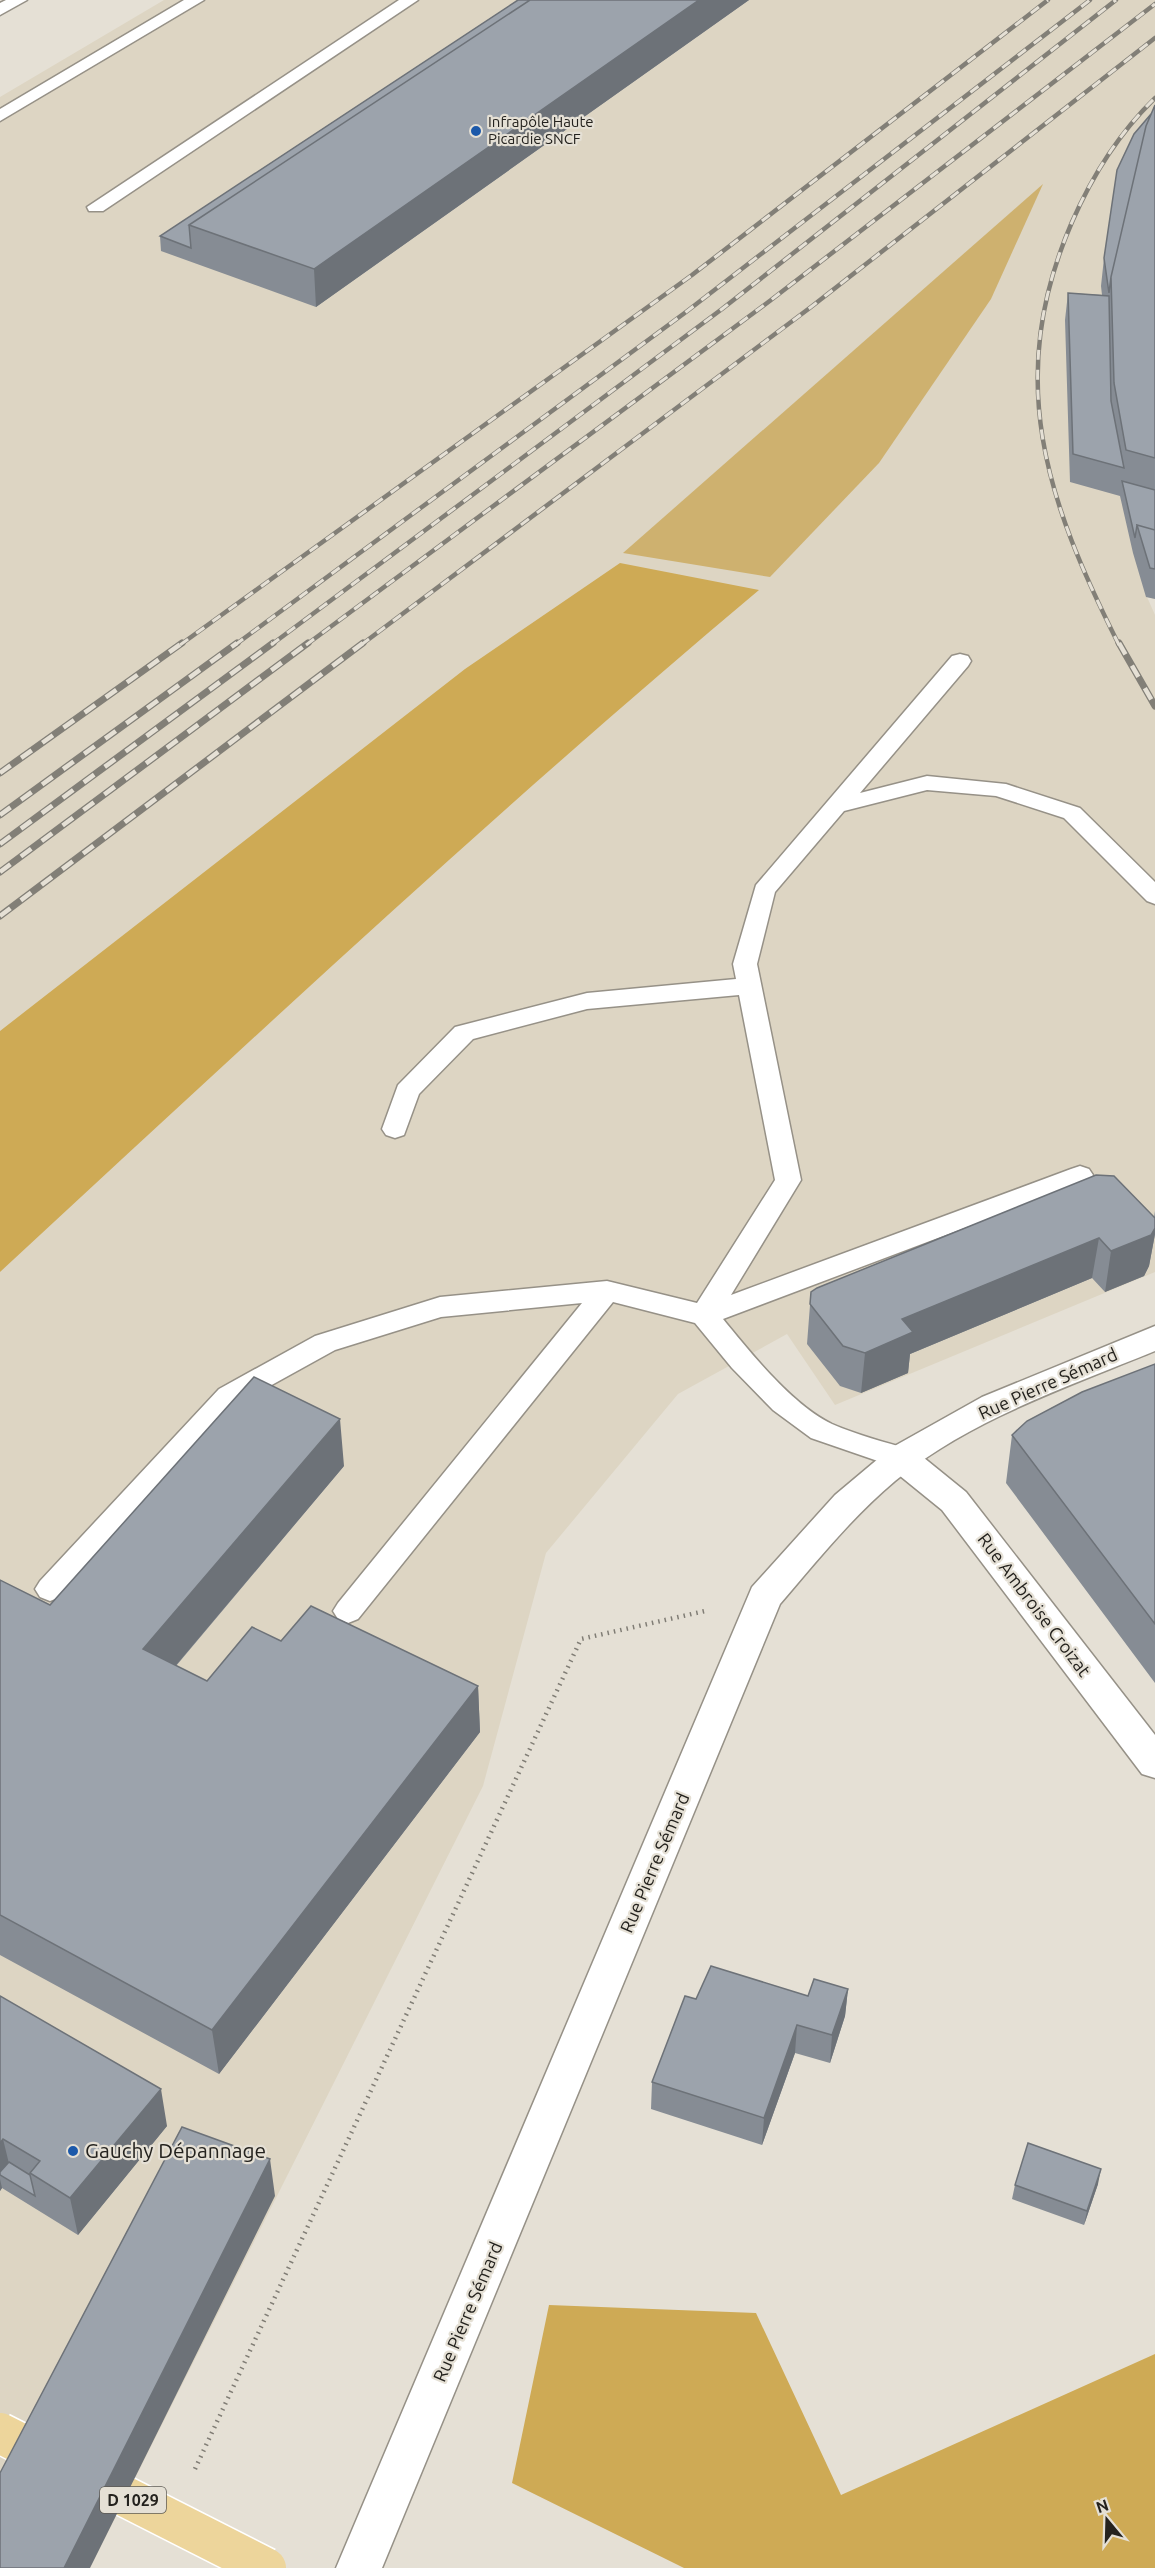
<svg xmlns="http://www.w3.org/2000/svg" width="1155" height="2568" font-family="Ubuntu,sans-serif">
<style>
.built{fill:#ddd5c3}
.green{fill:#ceb16f}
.forest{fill:#ceaa55}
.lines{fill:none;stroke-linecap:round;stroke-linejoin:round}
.lane-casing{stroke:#969187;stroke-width:3}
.street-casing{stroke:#969187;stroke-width:3}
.secondary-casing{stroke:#969187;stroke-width:3}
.path{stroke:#807d75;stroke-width:4.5;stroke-dasharray:1.5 5;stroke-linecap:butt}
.lane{fill:#fff;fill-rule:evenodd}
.street{fill:#fff;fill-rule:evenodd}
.secondary{fill:#fff;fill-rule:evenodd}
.rail-far1-casing{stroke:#827f77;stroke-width:4.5}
.rail-casing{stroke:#827f77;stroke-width:7}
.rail-far1{stroke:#e5e0d5;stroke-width:3;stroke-dasharray:10;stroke-linecap:butt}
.rail{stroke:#e5e0d5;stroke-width:4.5;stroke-dasharray:13;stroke-linecap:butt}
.primary-bridge-casing{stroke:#fff;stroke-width:43;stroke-linecap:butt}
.primary-bridge{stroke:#edd59b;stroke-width:40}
.wall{fill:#868c94}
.shaded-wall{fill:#6d7278}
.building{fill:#9ca3ac;stroke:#6d7278;stroke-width:1.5}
.poi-dot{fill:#1c59aa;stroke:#e5e0d5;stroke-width:2}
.labels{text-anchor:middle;stroke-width:4.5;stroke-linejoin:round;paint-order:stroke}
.far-poi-label{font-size:15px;fill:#24221e;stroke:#e5e0d5;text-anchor:start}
.shield{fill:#e5e0d5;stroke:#5e5b55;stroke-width:1.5}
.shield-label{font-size:16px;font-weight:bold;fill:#24221e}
.street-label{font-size:18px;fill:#24221e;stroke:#e5e0d5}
.near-poi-label{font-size:21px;fill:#24221e;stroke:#e5e0d5;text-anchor:start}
</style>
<rect width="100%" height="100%" fill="#e5e0d5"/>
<path class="built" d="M164,0H1155V599L1147,597L1155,615V1272L835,1405L787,1334L678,1394L546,1553L483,1786L90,2568H0V97Z"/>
<path class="green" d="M1043,184L991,299L879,463L770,577L623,553Z"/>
<path class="forest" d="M620,563L759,590C498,809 250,1041 0,1272V1031L465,669Z
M549,2305L756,2313L841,2495L1155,2354V2568H684L512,2483Z"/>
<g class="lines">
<defs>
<path id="lane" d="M6,0H27L0,15V3Z
M184,0H204L0,121V109Z
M399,0H418L103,211H89L87,207Z
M960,654L968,656L971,661L968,666L860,793L927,776L1006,784L1080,808L1155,882V904L1147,901L1064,818L996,796L927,790L844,811L775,892L757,964L801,1180L731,1295L1071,1169L1080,1166L1089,1169L1093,1175L1089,1181L723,1319C750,1352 792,1405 832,1424C857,1435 885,1442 911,1450L915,1458L911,1466L901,1469L811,1438L773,1410L732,1368L695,1323L613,1302L358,1619L348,1623L338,1619L333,1611L338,1603L582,1303L441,1317L335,1350L239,1403L60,1597L50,1601L40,1597L35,1589L40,1581L219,1389L315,1336L440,1297L607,1281L697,1303L775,1180L739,995L587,1009L473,1039L419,1094L404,1135L395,1138L386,1135L382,1129L398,1085L455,1027L587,993L736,979L733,964L756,885L952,656Z"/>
<path id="street" d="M901,1445L913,1449L966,1492L1155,1735V1778L1142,1774L942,1510L889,1467L884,1458L889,1449Z"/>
<path id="secondary" d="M1155,1326V1351C1067,1387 969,1420 895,1481C852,1517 816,1562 780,1604L382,2568H336L752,1587L835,1495L891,1448L982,1397Z"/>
</defs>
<use href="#lane" class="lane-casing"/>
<use href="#street" class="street-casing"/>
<use href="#secondary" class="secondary-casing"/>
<path class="path" d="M195,2469L581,1639L705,1611"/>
<use href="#lane" class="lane"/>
<use href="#street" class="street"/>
<use href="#secondary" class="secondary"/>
<defs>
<path id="rail-far1" d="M180,645L692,275L1048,0
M235,645L686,312L1090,0
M271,645L722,309L1116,0
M306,645L771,300L1155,4
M361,645L811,307L1155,38
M1119,645C1046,500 1004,379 1072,222C1092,176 1119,133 1155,98"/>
<path id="rail" d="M1119,643L1155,706
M0,773L182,643
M0,815L237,643
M0,844L273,643
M0,872L308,643
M0,916L363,643"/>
</defs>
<use href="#rail-far1" class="rail-far1-casing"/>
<use href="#rail" class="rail-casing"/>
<use href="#rail-far1" class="rail-far1"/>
<use href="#rail" class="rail"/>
<defs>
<path id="primary-bridge" d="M0,2433L266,2568"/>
</defs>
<use href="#primary-bridge" class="primary-bridge-casing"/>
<use href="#primary-bridge" class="primary-bridge"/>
</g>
<path class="wall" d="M518,0H749L316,307L161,251L160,236Z
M1155,105V599L1146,597L1133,553L1120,496L1070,482L1065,320L1068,293L1102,295L1101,286L1104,258L1151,114Z
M1155,1211V1234L1149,1266L1144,1276L1105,1292L1092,1278L910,1354L908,1373L861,1393L840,1386L807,1344L811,1292L1154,1217Z
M1155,1364V1683L1006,1483L1012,1435Z
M344,1466L176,1666L207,1681L281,1641L478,1686L480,1732L219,2074L0,1955V1580L50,1605Z
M848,1989L845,2016L830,2063L795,2053L762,2145L651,2109L652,2082L696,1999L808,1996Z
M0,1996L167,2126L78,2235L2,2188L0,2191Z
M1098,2184L1084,2225L1012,2199L1015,2185Z"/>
<path class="shaded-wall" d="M699,0H749L316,307L314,269Z
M1155,1228V1234L1149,1266L1144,1276L1105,1292L1111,1251Z
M1099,1238L1092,1278L910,1354L908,1373L861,1393L865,1353L902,1319Z
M340,1419L344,1466L150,1696L143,1649Z
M478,1686L480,1732L219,2074L212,2030Z
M848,1989L845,2016L830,2063L832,2035Z
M797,2025L795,2053L762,2145L764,2118Z
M161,2089L167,2126L78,2235L70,2198Z
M3,2139L12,2176L0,2175V2143Z
M270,2159L275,2196L90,2568H64Z
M1101,2169L1098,2184L1084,2225L1087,2211Z
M0,2179L2,2188L0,2191Z"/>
<path class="building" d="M518,0H530L189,225L191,248L160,236Z
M530,0H699L314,269L189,225Z
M1155,105V458L1126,450L1114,383L1111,277L1146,126Z
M1151,114L1146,126L1111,277L1109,293L1104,258L1117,170L1134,134Z
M1068,293L1109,296L1111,401L1124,468L1073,454Z
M1122,481L1155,490V530L1137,525L1135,538Z
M1137,525L1155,530V569L1150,568Z
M1096,1175L1114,1176L1155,1218V1228L1151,1235L1111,1251L1099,1238L902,1319L913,1332L865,1353L843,1346L810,1304L811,1292L817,1288Z
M1155,1364V1624L1012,1435L1027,1421L1082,1392Z
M254,1377L340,1419L143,1649L207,1681L252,1627L281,1641L311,1606L478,1686L212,2030L0,1915V1580L50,1605Z
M711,1966L808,1996L814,1979L848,1989L832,2035L797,2025L764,2118L652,2082L685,1996L696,1999Z
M0,1996L161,2089L70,2198L30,2173L40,2161L3,2139L0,2143Z
M182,2127L270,2159L64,2568H0V2473Z
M1028,2143L1101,2169L1087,2211L1015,2185Z
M9,2162L30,2175L35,2196L0,2175V2172Z"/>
<g class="poi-dot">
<circle cx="476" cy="131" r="6"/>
<circle cx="73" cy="2151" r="6"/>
</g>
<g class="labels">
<g class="far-poi-label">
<text x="488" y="127">Infrapôle Haute<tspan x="488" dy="17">Picardie SNCF</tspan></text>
</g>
<rect class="shield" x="100" y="2487" width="66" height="26" rx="4.5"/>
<g class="shield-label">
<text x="133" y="2506">D 1029</text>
</g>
<g class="street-label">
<text transform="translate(1048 1384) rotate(-24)" y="6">Rue Pierre Sémard</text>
<text transform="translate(1034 1605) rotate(53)" y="6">Rue Ambroise Croizat</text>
<text transform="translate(655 1863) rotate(-67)" y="6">Rue Pierre Sémard</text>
<text transform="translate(468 2312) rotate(-67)" y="6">Rue Pierre Sémard</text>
</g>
<g class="near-poi-label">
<text x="85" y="2158">Gauchy Dépannage</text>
</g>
</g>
<g transform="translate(1107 2520) rotate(341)" stroke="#e5e0d5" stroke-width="4.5" paint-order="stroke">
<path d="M0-4.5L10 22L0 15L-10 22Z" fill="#24221e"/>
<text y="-9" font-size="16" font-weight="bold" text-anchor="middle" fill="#24221e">N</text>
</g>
</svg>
